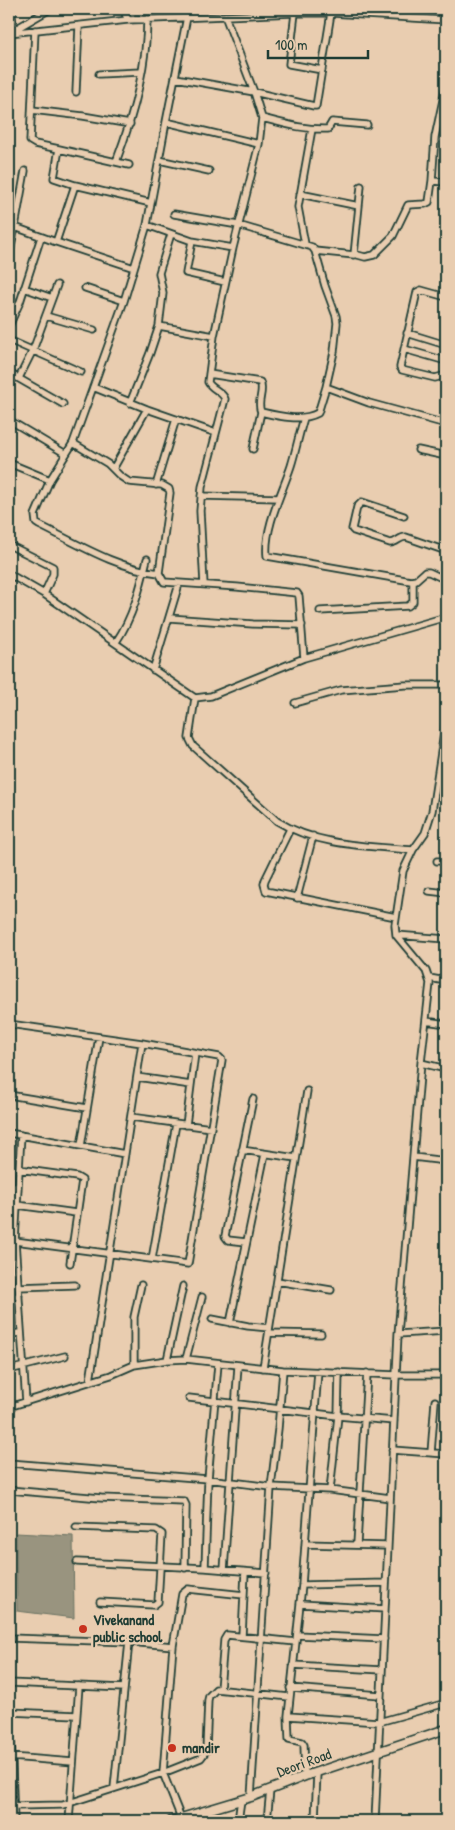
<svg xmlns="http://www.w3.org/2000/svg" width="455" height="1830" font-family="'Patrick Hand',sans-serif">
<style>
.water{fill:#99947f;stroke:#687161}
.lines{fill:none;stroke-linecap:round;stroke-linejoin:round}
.street-casing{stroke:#1f3d34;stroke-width:9}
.secondary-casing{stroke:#1f3d34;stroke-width:11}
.street{stroke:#e9cdb0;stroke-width:5.5}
.secondary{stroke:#e9cdb0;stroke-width:8}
.poi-dot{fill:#c8321e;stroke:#e9cdb0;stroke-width:2}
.labels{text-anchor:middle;stroke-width:4.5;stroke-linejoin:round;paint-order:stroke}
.poi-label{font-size:15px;font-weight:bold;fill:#1f3d34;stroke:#e9cdb0;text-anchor:start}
.street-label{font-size:15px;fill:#1f3d34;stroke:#e9cdb0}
</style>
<rect width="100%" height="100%" fill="#e9cdb0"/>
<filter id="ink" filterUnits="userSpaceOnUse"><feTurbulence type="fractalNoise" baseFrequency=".02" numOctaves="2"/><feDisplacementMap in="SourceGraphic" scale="10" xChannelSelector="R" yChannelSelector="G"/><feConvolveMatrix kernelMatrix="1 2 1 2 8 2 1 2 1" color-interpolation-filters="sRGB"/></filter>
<g filter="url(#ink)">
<path class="water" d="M16,1533L73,1536L74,1618L17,1611Z"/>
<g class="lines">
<defs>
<path id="street" d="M11,9L14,31
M123,9L128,20
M295,13L289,64L322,70
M187,17L166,122L147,225L124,301L73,443L50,480L35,515L36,523L39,525C78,544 116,568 159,573L164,582L237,587L297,593L299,596L304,658
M14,30L50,9
M9,33L128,20L295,13H331L446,20
M99,74L141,72
M176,78L254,92L314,106H316L331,13
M76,92L79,26
M32,110L83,116L130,124
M262,118C285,124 305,130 328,129L332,122L367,125
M166,122L259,144
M59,149L129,165
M159,160L209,171
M116,162C133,117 147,67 147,19
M25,171L15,227L56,242L75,185L54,178L59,149L35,144L30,141L35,30
M432,181L446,182
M75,185L151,203
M300,194L359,206
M174,214L238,225L312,247L315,251L325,286L336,316L337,323L334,352L326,387L369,403L446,424
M147,225L192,241L233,248
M192,241L186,273L225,282
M56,242L134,268
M305,244L298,207L312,129
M315,251L354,255L361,186
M354,254L365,257L374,255L393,236L408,205L425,204L429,202L432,181L435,137L446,86
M9,257L15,227
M24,288L52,298
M85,288L124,301
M446,297L421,290L417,292L400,367L402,370L435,378L446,375
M46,316L94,330
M9,326L20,302L41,237
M159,326L214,336
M407,333L446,345
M9,340L81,372
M404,349L446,361
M9,373L63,404
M209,374L260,382C265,391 256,402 261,412C278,416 301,422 318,413L326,387
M19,378L33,350L57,285
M93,387L147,409L216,433
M130,403L150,353L159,326L163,293L159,273L171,234
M304,418C299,434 296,450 291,466C282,493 264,528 267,556L411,581L416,580L425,572H429L446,580
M9,420L66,454
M73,443L108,464L120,476L129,482L162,485L169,489L170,493L159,573
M253,449L261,412
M418,450L446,456
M9,463L50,480
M113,469L147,409
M156,485L176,419
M201,496L279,498
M9,501L11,502
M404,516L362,502L357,507L352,529L354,531L390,543C397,543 399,537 406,537L446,551
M9,545L53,567V574L44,594
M9,574L44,594L195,698L211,696L304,658L446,617
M204,585L200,511L202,487L225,399C222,391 211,389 208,382L214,336L233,248L259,144L262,118L254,92L225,16
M320,611L408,606L413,602V581
M169,618L253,624L302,625
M116,642C133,617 140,589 147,559
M153,670L179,584
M195,698L189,738L193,746L277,821C317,846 367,846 413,850
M295,703L341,690L405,685H446
M290,829L265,880L264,884L266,891L396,917
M437,861H446
M429,891L446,893
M297,898L313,836
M396,935L446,939
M429,978L446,981
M426,1021L446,1024
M9,1024L142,1043L219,1057L222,1060L188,1264L15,1241
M421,1063L446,1069
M137,1077L191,1085
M9,1095L87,1108
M131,1117L211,1128
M186,1125L195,1053
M9,1133L125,1154
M21,1135L15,1241L26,1402
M81,1146L99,1037
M242,1150L296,1158
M413,1157L446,1161
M19,1169L77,1177L82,1180L70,1263
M9,1186L18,1188
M17,1205L76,1213
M246,1242L228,1240L225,1236L253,1099
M152,1259L176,1124
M277,1281L331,1290
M18,1287L75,1285
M9,1297L19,1296
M212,1319L248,1326L269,1328
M230,1323L265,1154
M444,1332L446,1279
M269,1333L321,1334
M9,1334L21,1333
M398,1334L446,1331
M186,1359L202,1297
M167,1360L183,1286
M134,1365V1317L141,1285
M263,1368L307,1091
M9,1370L65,1356
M90,1381L142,1043
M189,1398L338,1416L394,1421
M9,1407L111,1375L134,1365L167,1360L186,1359L283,1370L396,1375H446
M392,1450L446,1454
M431,1453L435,1401
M9,1463L208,1479L271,1487L330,1490L390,1498
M9,1490L101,1498L184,1501L186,1505L185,1568
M330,1490L338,1416L339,1372
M9,1516L10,1407
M76,1527L156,1530L162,1534L158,1602L154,1605L100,1602
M305,1544L387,1546
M357,1544L367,1373
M77,1562L205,1568L266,1573
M205,1568L208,1479L218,1364
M224,1570L238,1366
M302,1585L386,1583
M300,1604L385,1609
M446,1614V1615
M297,1635L384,1639
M242,1636L245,1572
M9,1638L129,1642L173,1646
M293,1665L382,1670
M9,1678L14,1821
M9,1683L124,1688
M290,1688L380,1695
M220,1689L224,1640L227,1635L296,1642
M10,1712L76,1715
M288,1716L302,1585L318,1371
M11,1757L73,1762
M305,1776L304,1745L302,1742L289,1739L288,1716L379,1722L446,1703
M114,1788L129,1642
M251,1797L271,1487L278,1429L283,1370
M14,1806L63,1805L163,1773L201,1758L206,1751L208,1700L209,1696L216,1689L289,1697
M181,1818L163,1773L173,1646L182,1594L188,1589L244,1595
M69,1821L79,1686
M238,1821L241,1800
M267,1821L270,1790
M315,1821L317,1772
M375,1821L398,1334L421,1063L430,983L426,971L396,935L395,925L403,871L413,850L425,833L432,811L446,720"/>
<path id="secondary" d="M171,1821L251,1797L305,1776L446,1729"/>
</defs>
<use href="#street" class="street-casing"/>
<use href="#secondary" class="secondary-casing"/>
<use href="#street" class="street"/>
<use href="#secondary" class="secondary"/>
</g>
</g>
<g class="poi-dot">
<circle cx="83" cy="1629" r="5"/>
<circle cx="172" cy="1748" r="5"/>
</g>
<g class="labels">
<g class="poi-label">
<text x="93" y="1625">Vivekanand<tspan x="93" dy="17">public school</tspan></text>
<text x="182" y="1753">mandir</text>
</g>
<g class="street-label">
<text transform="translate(304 1763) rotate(-20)" y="5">Deori Road</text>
</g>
</g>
<rect width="455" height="1830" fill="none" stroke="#e9cdb0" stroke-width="30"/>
<rect x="15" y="15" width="425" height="1800" fill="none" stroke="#1f3d34" stroke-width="2" filter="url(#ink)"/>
<path d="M268 50v8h100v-8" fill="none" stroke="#1f3d34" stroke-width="2.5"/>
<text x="275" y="50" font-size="15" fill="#1f3d34" stroke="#e9cdb0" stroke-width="4" paint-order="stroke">100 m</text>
</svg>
